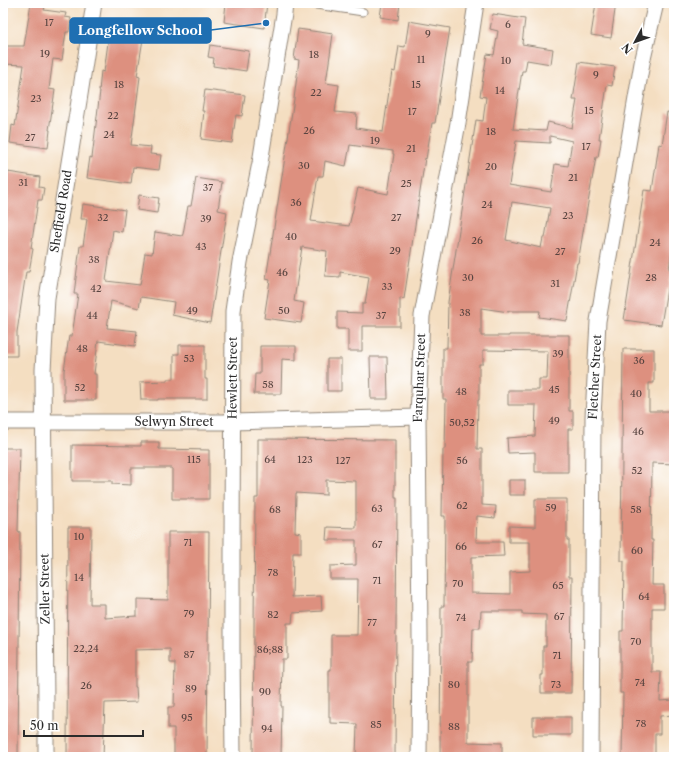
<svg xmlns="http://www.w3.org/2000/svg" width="677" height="760" font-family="'Libre Caslon Text',serif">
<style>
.building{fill:#dd907f;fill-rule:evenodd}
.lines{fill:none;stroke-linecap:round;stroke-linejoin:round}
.service-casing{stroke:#908476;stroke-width:9}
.minor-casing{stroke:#908476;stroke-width:17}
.service{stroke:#fff;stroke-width:7}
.minor{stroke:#fff;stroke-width:15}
.labels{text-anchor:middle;stroke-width:3;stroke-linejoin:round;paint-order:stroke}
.number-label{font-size:10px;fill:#584440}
.street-label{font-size:12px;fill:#2b2b2b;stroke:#fff}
.leader{fill:none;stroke:#1f6fb2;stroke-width:1.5}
.callout-dot{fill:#1f6fb2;stroke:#fff;stroke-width:1.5}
.callout{fill:#1f6fb2;stroke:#1f6fb2;stroke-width:1.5}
.callout-label{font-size:13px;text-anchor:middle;font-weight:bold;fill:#fff}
</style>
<rect width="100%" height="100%" fill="#fff"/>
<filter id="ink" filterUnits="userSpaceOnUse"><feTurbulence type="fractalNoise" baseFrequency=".025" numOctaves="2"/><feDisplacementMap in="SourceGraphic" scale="8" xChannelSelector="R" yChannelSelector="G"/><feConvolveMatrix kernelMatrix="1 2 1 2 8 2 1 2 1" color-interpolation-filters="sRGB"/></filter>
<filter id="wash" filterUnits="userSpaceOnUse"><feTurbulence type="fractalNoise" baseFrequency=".012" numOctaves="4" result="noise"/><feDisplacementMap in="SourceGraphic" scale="16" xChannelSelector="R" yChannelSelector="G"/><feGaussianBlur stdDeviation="0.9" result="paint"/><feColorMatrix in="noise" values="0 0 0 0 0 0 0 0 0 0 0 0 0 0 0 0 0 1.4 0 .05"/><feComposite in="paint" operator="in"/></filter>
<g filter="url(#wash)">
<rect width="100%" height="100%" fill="#f4dec1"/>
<g id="blocks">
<path class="building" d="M31,3H46L44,10L66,13L65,17L71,18L69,32H66L62,60L53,59L49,89L55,90L49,130H50L48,148L10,143L12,125L15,126L24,65L3,64V46H24Z
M226,3H267L264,28L224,22Z
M382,3H400L398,20L380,17Z
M596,3H616L611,38L591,35Z
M493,14L525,19L522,44L553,49L551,64L527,60L525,71H522L513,129L546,131L548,122L572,128L577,100H573L579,62L615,67L612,86L607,85L599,139H601L598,157H596L584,226L578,263H577L567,321L539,317L540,311H509V312L481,308V336H509V335H569V411H573V429H568V472H535V452L508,453L507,438L535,436L536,405H508V390H539V379H547L548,351L483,350V364H479V400H478L477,449H482V505L496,506L495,518L477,516L476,542H503L504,556L471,557V593L510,594V572L530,571V542H509V526L535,527V499H567V540H569V577H572L571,693H541V675H543V646H546V615L522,614V611H481L480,628H473L472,662H468V742L502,743V757H440L441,606H444L445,516H442L443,449H445L446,399H443V348H447L448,302L476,120L483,121L486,97L480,96L487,54L494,55L498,31L490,29ZM550,136L572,141L568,166L555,164L551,192L509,185L516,141L550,143ZM512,202L550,208L545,238H543L541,248L506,240Z
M409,21L450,28L435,123H432L426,159L425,158L404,299L400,298V326H362V351H348V329H337V312L362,313V304H365L369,277L340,272V277L325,276L327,251L302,247L294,301L304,303L301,323L264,318L270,280L266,279L294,99L299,60L294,59L298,29L333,34L326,83L339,85L335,112L357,114L356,128L383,132L392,71L395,72L399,46L405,47ZM350,145L393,151V154H394L388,194L358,188L349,226L311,221L318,176H323L325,161L346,166Z
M109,35L143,39L137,76L140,77L131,145L151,147L150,154L161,155L159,170L133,167L131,184L87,178L90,157L92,158L100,91H99L101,71L104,72Z
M210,45L249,51L246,71L213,66L214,58L208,57Z
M205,90L245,95L242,116L236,115L232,143L201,139L204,111H202Z
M667,112L674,113V238L669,269L672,270L669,289H667L661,325L624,320L644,190L652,191L659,144L662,145Z
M8,172L40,177L39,187L44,188L42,200H38L31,248L33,249L29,272H26L17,332V356H3V213Z
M196,178L222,182L218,210L227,212L210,323L172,315L174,302L141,297L139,308L111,301L107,328L137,331L135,346L98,341L94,374H96V400H64V371L69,336H72L78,294H74L80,246H83L87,219H81L83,204L125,210L122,232L113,230L106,281L140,285L145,253L152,254L155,232L182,236L183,234L188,206H191Z
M139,195L159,198L157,213L137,210Z
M179,345H205V379H207V399H158V400H141L140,382L167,381V379H174V354H179Z
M260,346H296V360L282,359L281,394H254L255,374H260Z
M623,349H654V383H649V411H674V464L652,463L651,540H653L652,585H664V608H652V672H661L660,701L674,700V715L660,716V734H655V757H622L623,693H620V631H623L624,561H621Z
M370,357H387L388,399H371Z
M327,359H341V391H327Z
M258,439L395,440V498H397L395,757H356L357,724L330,723V717H329V670H331V635H357L358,579H330V566L356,565V540H326L327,527L356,528V481L326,480V495L296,493L295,532L301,533V553H293L292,597L321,596L322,611L293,613L292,623H287V659H282L281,706H282L281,757H253L255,498H258Z
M141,442H159V449L209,450V499H172V468H131V485L112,484V481H72V445L141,446Z
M3,448H20L18,531L20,532L18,757H3Z
M509,480H525V495H509Z
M68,527H91L90,604H105V618L137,616V599L168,600V532H209L207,757H174V728H168V707H174L175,663H170V649L135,650V687H136L137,702L105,703L103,757H67Z
M533,717H571V735H533Z"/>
</g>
</g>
<g filter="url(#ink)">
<use href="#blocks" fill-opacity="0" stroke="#908476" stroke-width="1"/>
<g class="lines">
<defs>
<path id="service" d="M303,3L363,12"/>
<g id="minor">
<path id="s1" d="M3,422H232L418,417"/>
<path id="s2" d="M46,757V705L43,370L47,298L79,101L94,3"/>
<path id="s3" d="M233,757L232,650V545L233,311L240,262L260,163L284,14L285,3"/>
<path id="s4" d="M419,757L420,638L418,417L422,316L458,123L476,3"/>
<path id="s5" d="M591,757L593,417L598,321L642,63L656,3"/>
</g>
</defs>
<use href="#service" class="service-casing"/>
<use href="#minor" class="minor-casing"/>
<use href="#service" class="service"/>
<use href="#minor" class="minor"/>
</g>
</g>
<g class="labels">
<g class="number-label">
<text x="49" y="26">17</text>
<text x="508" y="28">6</text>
<text x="428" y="37">9</text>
<text x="45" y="57">19</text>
<text x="314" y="58">18</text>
<text x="421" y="63">11</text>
<text x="506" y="64">10</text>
<text x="596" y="78">9</text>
<text x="119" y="88">18</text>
<text x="416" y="88">15</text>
<text x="500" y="94">14</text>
<text x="316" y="96">22</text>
<text x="36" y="102">23</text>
<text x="589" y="114">15</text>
<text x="412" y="115">17</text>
<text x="113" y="119">22</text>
<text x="309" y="134">26</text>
<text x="491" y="135">18</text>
<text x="109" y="138">24</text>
<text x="30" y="141">27</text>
<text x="375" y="144">19</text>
<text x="586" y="150">17</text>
<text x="411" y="152">21</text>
<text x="304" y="169">30</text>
<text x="491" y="170">20</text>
<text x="573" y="181">21</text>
<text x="23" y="186">31</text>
<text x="406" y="187">25</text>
<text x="208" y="191">37</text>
<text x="296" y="206">36</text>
<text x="487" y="208">24</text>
<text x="568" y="219">23</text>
<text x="103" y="221">32</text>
<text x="396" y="221">27</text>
<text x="206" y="222">39</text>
<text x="291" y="240">40</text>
<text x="477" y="244">26</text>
<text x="655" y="246">24</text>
<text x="201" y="250">43</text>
<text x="395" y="254">29</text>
<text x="560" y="255">27</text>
<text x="94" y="263">38</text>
<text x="282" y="276">46</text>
<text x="468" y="281">30</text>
<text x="651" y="281">28</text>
<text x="555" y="287">31</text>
<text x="387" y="290">33</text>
<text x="96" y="292">42</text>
<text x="192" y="314">49</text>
<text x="284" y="314">50</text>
<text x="465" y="316">38</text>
<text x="92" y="319">44</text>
<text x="381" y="319">37</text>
<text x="82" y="352">48</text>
<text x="558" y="357">39</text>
<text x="189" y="362">53</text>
<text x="639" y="364">36</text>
<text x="268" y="388">58</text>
<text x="80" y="391">52</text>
<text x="554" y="393">45</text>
<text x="461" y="395">48</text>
<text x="636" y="397">40</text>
<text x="554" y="424">49</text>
<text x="462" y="426">50,52</text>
<text x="638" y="435">46</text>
<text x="194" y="463">115</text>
<text x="270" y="463">64</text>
<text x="305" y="463">123</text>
<text x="343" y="464">127</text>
<text x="462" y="464">56</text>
<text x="637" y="474">52</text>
<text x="462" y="509">62</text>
<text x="551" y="511">59</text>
<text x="377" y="512">63</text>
<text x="275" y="513">68</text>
<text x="636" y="513">58</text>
<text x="79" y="540">10</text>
<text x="188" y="546">71</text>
<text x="377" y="548">67</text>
<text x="461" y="550">66</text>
<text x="637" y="554">60</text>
<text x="273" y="576">78</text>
<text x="79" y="581">14</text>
<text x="377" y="584">71</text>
<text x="458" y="587">70</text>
<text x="558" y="589">65</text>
<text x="644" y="600">64</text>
<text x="189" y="617">79</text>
<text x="273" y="618">82</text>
<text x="559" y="620">67</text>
<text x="461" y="621">74</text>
<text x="372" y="626">77</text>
<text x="636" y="645">70</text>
<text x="86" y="652">22,24</text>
<text x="270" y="653">86;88</text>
<text x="189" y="658">87</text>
<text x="557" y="659">71</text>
<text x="640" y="686">74</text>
<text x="454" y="688">80</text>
<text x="556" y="688">73</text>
<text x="86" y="689">26</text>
<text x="191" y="692">89</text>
<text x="265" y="695">90</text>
<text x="187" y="721">95</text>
<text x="641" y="727">78</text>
<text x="376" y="728">85</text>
<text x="454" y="730">88</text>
<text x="267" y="732">94</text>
</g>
<g class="street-label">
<text dy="4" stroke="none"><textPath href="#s2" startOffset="547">Sheffield Road</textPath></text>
<text dy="4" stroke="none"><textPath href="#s5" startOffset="380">Fletcher Street</textPath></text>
<text dy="4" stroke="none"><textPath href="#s3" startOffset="379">Hewlett Street</textPath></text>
<text dy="4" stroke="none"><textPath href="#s4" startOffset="379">Farquhar Street</textPath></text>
<text dy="4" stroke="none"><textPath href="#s1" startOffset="171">Selwyn Street</textPath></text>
<text transform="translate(45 589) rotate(-91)" y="4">Zeller Street</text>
</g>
</g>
<path class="leader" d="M266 23L211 30"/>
<circle class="callout-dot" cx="266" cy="23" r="4"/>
<rect class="callout" x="70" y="18" width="141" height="25" rx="4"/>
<g class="callout-label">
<text x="140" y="35">Longfellow School</text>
</g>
<rect width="677" height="760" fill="none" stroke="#fff" stroke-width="16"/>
<g transform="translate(635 42) rotate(229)" stroke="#ffffff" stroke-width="3" paint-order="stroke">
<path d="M0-3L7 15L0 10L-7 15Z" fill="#2b2b2b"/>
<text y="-6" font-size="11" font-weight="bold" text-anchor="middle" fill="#2b2b2b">N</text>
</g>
<path d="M24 730v6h119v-6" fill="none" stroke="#2b2b2b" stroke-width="2"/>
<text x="30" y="730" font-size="12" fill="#2b2b2b" stroke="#ffffff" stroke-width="3" paint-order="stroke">50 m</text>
</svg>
